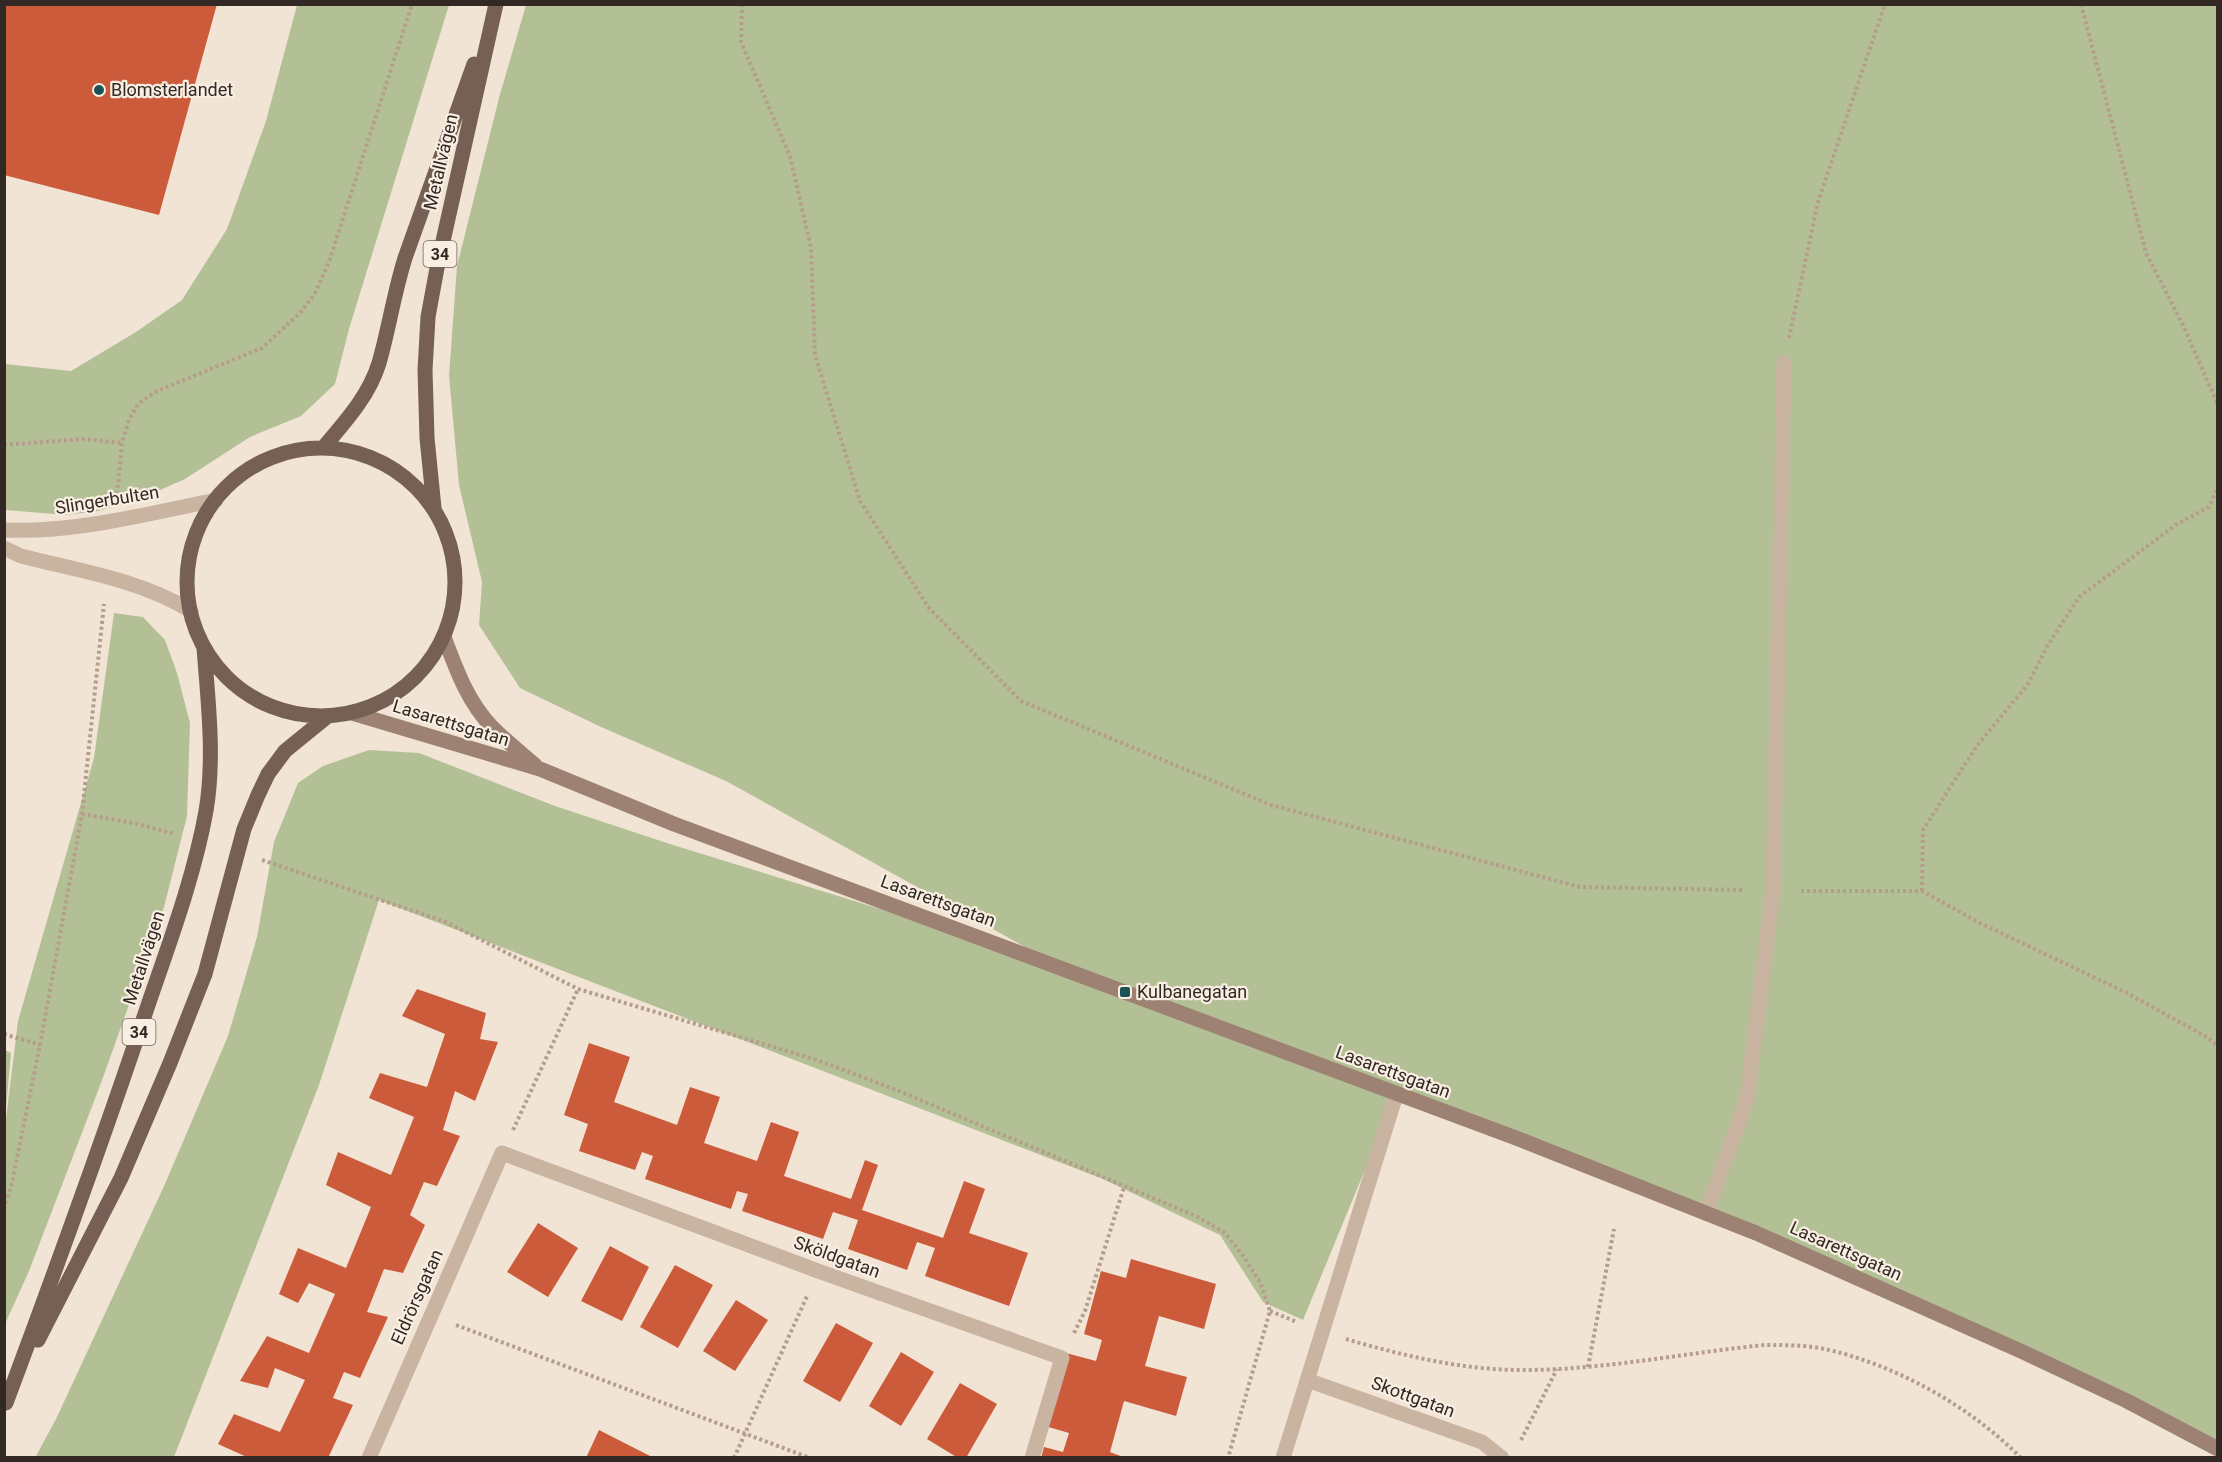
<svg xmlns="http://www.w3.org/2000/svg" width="2222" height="1462" font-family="Roboto,sans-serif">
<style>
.green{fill:#b3c095}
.building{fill:#cb5b3a}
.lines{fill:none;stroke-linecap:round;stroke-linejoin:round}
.path{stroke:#b59d8c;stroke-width:4;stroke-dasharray:3 3;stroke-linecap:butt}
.lane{stroke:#c9b3a1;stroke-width:15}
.street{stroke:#c9b3a1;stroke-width:15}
.secondary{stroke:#9d8273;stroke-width:15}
.primary{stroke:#765f55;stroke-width:15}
.poi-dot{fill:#195356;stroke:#f9eee2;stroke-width:2}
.labels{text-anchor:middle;stroke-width:4.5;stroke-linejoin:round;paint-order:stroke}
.shield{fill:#f9eee2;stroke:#6e645d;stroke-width:1.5}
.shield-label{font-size:16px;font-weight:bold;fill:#332924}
.poi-label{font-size:18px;fill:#332924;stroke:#f9eee2;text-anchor:start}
.street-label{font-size:18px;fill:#332924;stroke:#f9eee2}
</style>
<rect width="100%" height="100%" fill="#f1e4d5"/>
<path class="green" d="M297,5H449L349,329L335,384L301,416L250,437L185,479L142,498L98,511L66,515L5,510V364L71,371L136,332L182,300L227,229L266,121Z
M526,5H2217V1449L1706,1213L1395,1097L1303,1320L1263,1302L1220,1235L1103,1179L379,900L319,1085L174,1457L35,1458L57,1417L165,1184L228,1036L257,937L274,842L298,783L323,766L369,750L419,753L555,806L673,845L1052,962L726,781L601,727L520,688L479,625L482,582L459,485L449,376L457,266L499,98Z
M114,613L143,617L165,640L177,673L190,723L187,816L164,907L101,1083L29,1271L5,1324L4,1135L18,1021L94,758Z
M5,1050L11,1053L5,1120Z"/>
<path class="building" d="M4,4H217L159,215L4,175Z
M417,989L486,1013L480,1039L498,1042L475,1101L455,1091L443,1130L460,1136L437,1186L424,1182L410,1215L425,1225L403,1273L384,1269L367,1312L388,1317L360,1378L344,1372L333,1398L353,1405L328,1458H249L218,1444L234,1414L280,1432L305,1380L275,1368L268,1388L240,1381L267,1336L309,1353L335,1294L309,1283L298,1303L279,1294L298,1248L346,1268L371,1207L326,1185L338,1152L391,1175L414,1117L369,1098L380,1073L427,1087L445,1034L402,1016Z
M589,1043L630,1057L614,1102L677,1125L690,1087L720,1097L704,1143L757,1161L771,1122L799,1132L784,1176L851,1199L865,1160L878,1165L862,1210L943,1238L964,1181L985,1189L969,1233L1028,1253L1009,1306L925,1276L935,1248L917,1242L907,1270L848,1249L858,1220L833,1212L823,1239L742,1211L748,1194L737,1191L731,1209L645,1179L653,1156L642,1152L635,1170L579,1151L588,1124L564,1115Z
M538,1223L578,1248L548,1297L507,1272Z
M610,1246L649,1267L622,1321L581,1301Z
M1131,1259L1216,1284L1204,1329L1159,1316L1145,1366L1187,1377L1176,1416L1124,1401L1110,1452L1126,1458H1041L1044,1447L1063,1452L1069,1433L1045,1426L1066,1353L1096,1361L1102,1340L1084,1334L1101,1271L1126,1278Z
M675,1265L713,1285L678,1348L640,1327Z
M736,1300L768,1320L735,1371L703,1351Z
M836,1323L873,1343L840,1402L803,1381Z
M901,1352L934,1372L901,1426L869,1406Z
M960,1383L997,1404L966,1458H958L927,1439Z
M599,1430L654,1458H586Z"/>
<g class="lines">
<path class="path" d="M742,4L741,42L790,156L811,248L815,355L860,501L929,608L1021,701L1271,805L1580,887L1745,890
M2081,4L2146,253L2183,325L2218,405
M1789,338L1818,202L1885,4
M4,445L83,439L122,443
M117,494L122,443L129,420L138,404L157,391L262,348L301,312L315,293L329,262L412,4
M82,814L134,823L175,834
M262,860L446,922L578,989L817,1060L899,1091L1198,1217L1225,1233L1242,1254L1260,1282L1270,1311L1228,1458
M1801,891H1922L1980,923L2127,993L2205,1036L2218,1046
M1922,891L1923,830L1976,747L2028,684L2048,645L2079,597L2177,524L2209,507L2218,487
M4,1034L40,1045
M513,1130L578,989
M4,1209L12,1183L40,1045L82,814L104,604
M1270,1311L1297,1322
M456,1325L810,1458
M1074,1333L1085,1311L1124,1187
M1346,1339C1401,1355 1458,1369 1516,1370C1600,1371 1682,1353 1765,1345C1785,1345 1805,1345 1825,1349C1896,1365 1970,1406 2021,1458
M1588,1367L1614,1229
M1521,1440L1557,1369
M734,1458L808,1294"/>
<path class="lane" d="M1706,1213L1747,1099L1773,891L1784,363"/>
<path class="street" d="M4,530C76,533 146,514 216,500
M4,548L21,556C79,571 138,579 191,611
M1307,1380L1482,1442L1502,1458
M369,1458L502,1153L818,1271L1062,1358L1032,1458
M1283,1458L1396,1095"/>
<path class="secondary" d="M444,637C456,669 468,703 493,728C506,741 521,753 535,765
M352,713L540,769L674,824L1516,1138L1756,1233L2023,1352L2127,1401L2218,1449"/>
<path class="primary" d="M323,448C345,422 369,396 379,363C389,328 394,293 405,258L474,64
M187 582a134 134 0 1 1 268 0a134 134 0 1 1-268 0Z
M434,508L427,438L425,370L428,317L437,268L496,4
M38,1340L121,1178L170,1063L205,974L244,829L258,795L268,774L285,751L328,716
M6,1403C53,1277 99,1151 142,1023C165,954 193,883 206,811C215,758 208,701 204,648"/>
</g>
<g class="poi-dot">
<circle cx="99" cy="90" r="6"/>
<rect x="1119" y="986" width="12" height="12" rx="3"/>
</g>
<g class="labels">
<g class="shield">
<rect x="423.5" y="241" width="33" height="26" rx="4.5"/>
<rect x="122.5" y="1019" width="33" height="26" rx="4.5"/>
</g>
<g class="shield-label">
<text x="440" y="260">34</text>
<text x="139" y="1038">34</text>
</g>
<g class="poi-label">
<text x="111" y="96">Blomsterlandet</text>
<text x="1137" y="998">Kulbanegatan</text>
</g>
<g class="street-label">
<text transform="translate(441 162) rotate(-77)" y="6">Metallvägen</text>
<text transform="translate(107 500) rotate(-9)" y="6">Slingerbulten</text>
<text transform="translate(451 723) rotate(17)" y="6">Lasarettsgatan</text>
<text transform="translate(938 901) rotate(20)" y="6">Lasarettsgatan</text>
<text transform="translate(144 958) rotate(-72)" y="6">Metallvägen</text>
<text transform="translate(1393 1072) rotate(20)" y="6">Lasarettsgatan</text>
<text transform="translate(1846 1251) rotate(24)" y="6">Lasarettsgatan</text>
<text transform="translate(837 1257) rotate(20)" y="6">Sköldgatan</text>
<text transform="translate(417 1297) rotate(-66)" y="6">Eldrörsgatan</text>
<text transform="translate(1413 1397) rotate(20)" y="6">Skottgatan</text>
</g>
</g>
<rect width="2222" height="1462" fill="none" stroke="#332924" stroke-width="12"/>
</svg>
